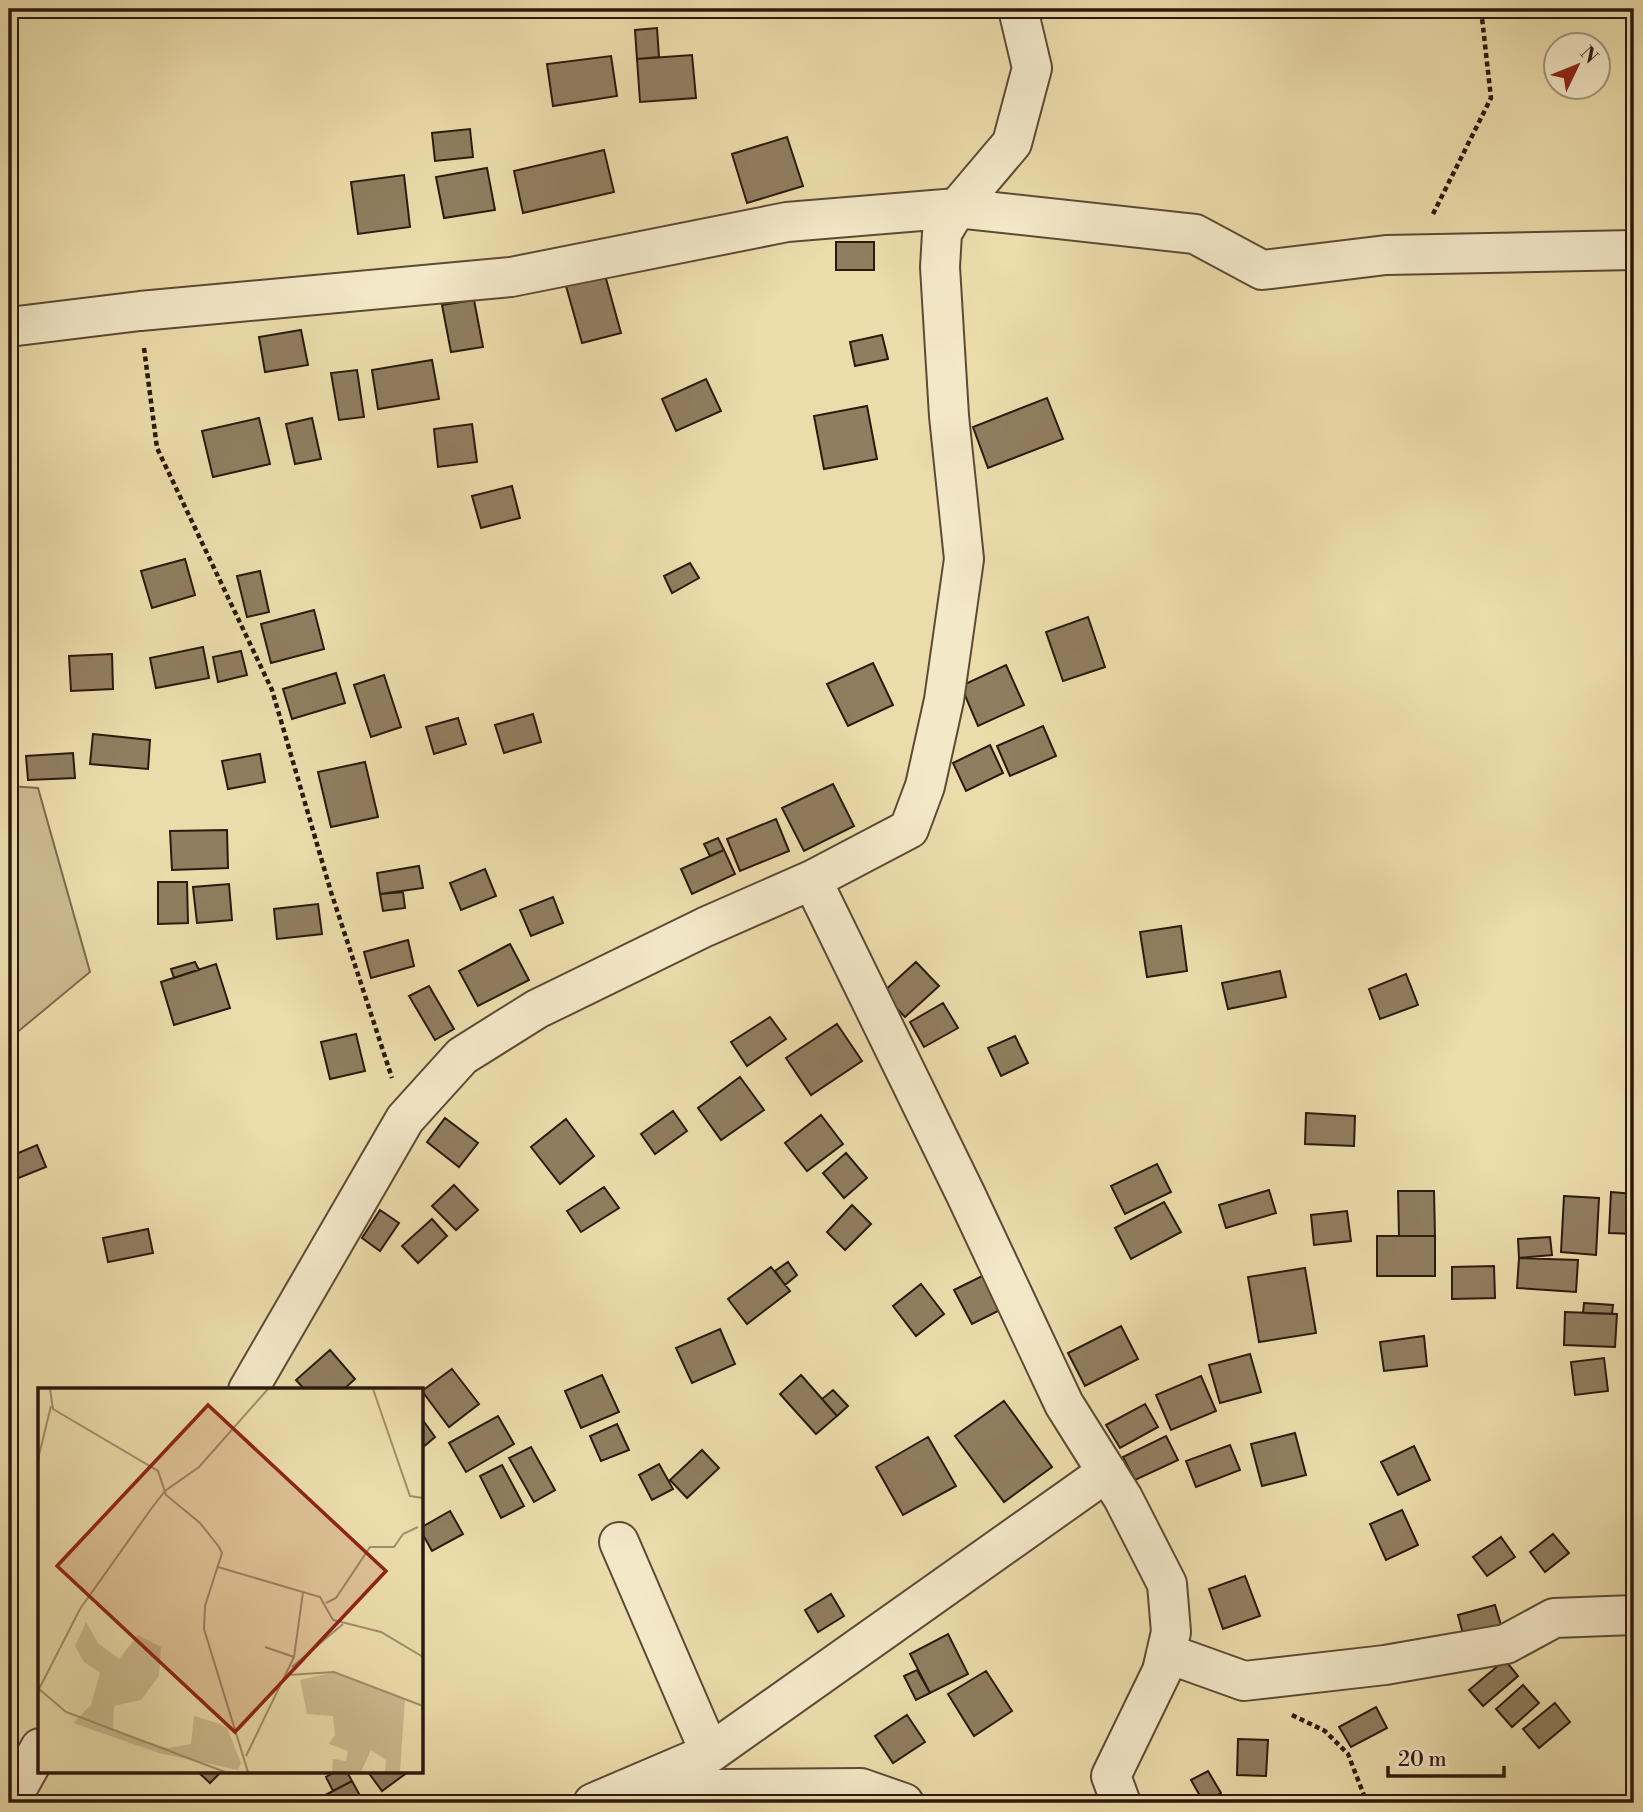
<svg xmlns="http://www.w3.org/2000/svg" width="1643" height="1812" font-family="'Libre Bodoni',serif">
<style>
.green{fill:#ccbb90;stroke:#7c6a4f;stroke-width:2}
.building{fill:#907e60;stroke:#2d190e;stroke-width:2}
.lines{fill:none;stroke-linecap:round;stroke-linejoin:round}
.street-casing{stroke:#5d4a35;stroke-width:42}
.path{stroke:#2d190e;stroke-width:4.5;stroke-dasharray:5 3.5;stroke-linecap:butt}
.street{stroke:#f3e8c8;stroke-width:38}
.inset-road{fill:none;stroke:#a08e6c;stroke-width:2}
.view{fill:#8f2418;fill-opacity:0.15;stroke:#8f2418;stroke-width:3.5}
.inset-edge{fill:none;stroke:#2d190e;stroke-width:3.5}
</style>
<rect width="100%" height="100%" fill="#ecdcab"/>
<filter id="stains"><feTurbulence type="fractalNoise" baseFrequency=".00286" numOctaves="4"/><feColorMatrix values="0 0 0 0 .2 0 0 0 0 .09 0 0 0 0 .02 0 0 0 .5 -.17"/></filter>
<radialGradient id="worn" r=".72"><stop offset=".6" stop-color="#630" stop-opacity="0"/><stop offset="1" stop-color="#630" stop-opacity=".3"/></radialGradient>
<path class="green" d="M9,786L38,788L90,972L9,1039Z"/>
<path class="building" d="M657,28L659,57L637,59L635,30Z
M692,55L696,98L640,102L637,59Z
M611,56L617,96L553,106L547,64Z
M470,129L473,157L435,161L432,133Z
M787,137L803,186L747,203L732,154Z
M604,150L614,192L523,213L514,171Z
M487,168L495,210L444,218L436,177Z
M404,175L410,227L358,234L351,182Z
M836,242H874V270H836Z
M605,275L621,333L582,343L566,286Z
M474,300L483,347L451,352L442,305Z
M301,330L308,365L265,372L259,337Z
M882,335L888,359L855,366L850,342Z
M432,360L439,399L378,409L372,370Z
M357,370L364,417L339,420L331,373Z
M706,379L721,411L676,431L662,399Z
M1047,398L1063,439L988,468L973,427Z
M867,406L877,459L824,469L814,416Z
M259,418L270,464L213,477L202,431Z
M312,418L321,459L295,464L286,424Z
M472,424L477,462L438,467L434,429Z
M512,486L520,518L481,528L472,496Z
M185,559L195,595L152,608L141,571Z
M690,563L699,578L672,593L664,576Z
M260,571L269,612L247,617L237,576Z
M314,610L324,649L271,663L261,624Z
M1088,617L1105,667L1063,681L1046,632Z
M9,642H13L14,670H9Z
M203,647L209,678L156,688L150,658Z
M241,651L247,675L218,682L213,657Z
M112,654L113,689L71,691L69,656Z
M873,663L893,705L848,726L827,684Z
M1006,665L1024,705L978,726L961,686Z
M336,673L345,703L292,719L283,689Z
M384,675L401,727L371,737L354,685Z
M533,714L541,742L504,753L495,725Z
M458,718L466,744L434,754L426,727Z
M1043,726L1056,756L1010,776L997,746Z
M93,734L150,740L148,769L90,764Z
M990,745L1003,773L966,791L953,763Z
M73,753L75,778L28,780L26,756Z
M260,754L265,782L228,789L222,761Z
M365,762L378,817L331,827L318,772Z
M833,784L854,826L804,851L782,808Z
M776,819L789,851L740,871L727,839Z
M227,830L228,868L172,870L170,831Z
M718,838L724,850L710,856L704,844Z
M724,850L735,874L692,894L681,869Z
M419,866L423,888L380,894L377,873Z
M485,869L496,896L461,910L450,883Z
M158,882H187L188,923L158,924Z
M229,884L232,920L197,923L193,887Z
M403,892L405,908L383,911L380,894Z
M553,897L563,923L531,936L520,910Z
M318,904L322,934L277,939L274,909Z
M1181,926L1187,971L1147,977L1140,932Z
M408,940L414,966L371,978L364,952Z
M510,944L529,980L478,1006L459,971Z
M195,962L199,970L174,978L171,969Z
M916,962L939,986L905,1017L882,993Z
M216,964L230,1008L174,1025L161,982Z
M1280,971L1286,997L1228,1009L1222,983Z
M1406,974L1418,1005L1380,1019L1369,989Z
M429,986L454,1029L435,1040L409,996Z
M943,1003L958,1028L924,1047L910,1022Z
M770,1017L786,1039L747,1066L731,1042Z
M837,1024L862,1061L811,1095L786,1058Z
M356,1034L365,1071L330,1079L321,1042Z
M1015,1036L1028,1063L1001,1076L988,1048Z
M740,1077L764,1110L721,1140L698,1108Z
M673,1111L687,1131L655,1154L641,1134Z
M1306,1113L1355,1116L1354,1146L1305,1144Z
M821,1115L843,1144L807,1171L785,1143Z
M445,1118L478,1143L459,1167L427,1142Z
M566,1119L594,1156L560,1184L531,1147Z
M37,1145L46,1167L11,1181L9,1157Z
M846,1153L867,1178L844,1198L823,1173Z
M1157,1164L1171,1192L1125,1214L1111,1186Z
M454,1185L478,1210L456,1230L432,1206Z
M604,1187L619,1208L581,1232L567,1211Z
M1269,1190L1276,1213L1226,1228L1219,1205Z
M1398,1191H1434L1435,1236H1399Z
M1611,1192L1634,1194V1234L1609,1233Z
M1564,1196L1599,1198L1596,1255L1561,1252Z
M1164,1202L1181,1232L1131,1259L1115,1228Z
M852,1205L871,1224L845,1250L827,1232Z
M380,1210L399,1223L380,1251L362,1238Z
M1347,1211L1351,1241L1314,1245L1311,1215Z
M432,1219L447,1236L418,1263L402,1246Z
M148,1229L153,1253L108,1262L103,1238Z
M1377,1236H1435V1276H1377Z
M1550,1237L1552,1255L1519,1258L1518,1239Z
M1519,1258L1578,1260L1576,1292L1517,1288Z
M788,1262L797,1275L785,1285L775,1271Z
M1494,1266L1495,1298L1452,1299V1267Z
M771,1267L790,1291L747,1324L728,1299Z
M1305,1268L1316,1333L1259,1342L1248,1277Z
M984,1275L1002,1309L972,1324L954,1290Z
M921,1284L944,1314L916,1336L893,1306Z
M1584,1303L1613,1305L1612,1314L1583,1313Z
M1565,1312L1617,1314L1615,1347L1564,1345Z
M1626,1317H1634V1341H1627Z
M1121,1326L1138,1359L1085,1386L1068,1353Z
M720,1329L735,1364L692,1383L676,1348Z
M1424,1336L1427,1366L1384,1371L1380,1342Z
M330,1350L355,1379L343,1390H305L296,1380Z
M1250,1354L1261,1392L1220,1403L1209,1365Z
M1604,1358L1608,1391L1575,1395L1571,1362Z
M452,1369L479,1404L449,1427L422,1391Z
M602,1375L619,1412L581,1428L565,1391Z
M801,1375L837,1416L816,1434L780,1394Z
M1201,1376L1216,1411L1171,1430L1156,1395Z
M833,1390L848,1406L837,1416L822,1399Z
M1004,1401L1052,1467L1004,1502L955,1436Z
M1145,1404L1158,1427L1120,1448L1106,1425Z
M498,1416L514,1444L466,1472L449,1443Z
M422,1419L435,1437L422,1448Z
M617,1424L629,1450L601,1461L590,1436Z
M1295,1433L1306,1475L1262,1486L1251,1444Z
M1166,1436L1178,1460L1135,1480L1123,1457Z
M928,1437L956,1486L903,1515L876,1467Z
M1230,1445L1240,1470L1196,1487L1186,1461Z
M1414,1446L1430,1480L1398,1495L1381,1462Z
M531,1447L555,1490L534,1502L509,1458Z
M702,1450L719,1468L687,1498L670,1480Z
M659,1464L673,1489L652,1500L639,1475Z
M502,1465L524,1506L501,1518L480,1476Z
M1402,1510L1418,1545L1386,1560L1370,1524Z
M450,1511L463,1534L432,1551L422,1533V1527Z
M1553,1534L1569,1553L1545,1572L1530,1552Z
M1501,1537L1515,1557L1487,1576L1473,1557Z
M1245,1576L1260,1616L1223,1629L1209,1589Z
M831,1594L844,1616L818,1632L805,1610Z
M1495,1605L1504,1635L1466,1645L1458,1615Z
M948,1634L968,1674L930,1693L910,1654Z
M1505,1660L1518,1676L1483,1706L1469,1690Z
M917,1670L930,1693L916,1700L904,1676Z
M986,1671L1012,1711L974,1736L948,1694Z
M1523,1685L1539,1703L1512,1727L1496,1709Z
M1555,1703L1570,1722L1539,1748L1523,1729Z
M1376,1707L1387,1728L1351,1747L1339,1727Z
M907,1715L925,1742L893,1763L875,1736Z
M1238,1739L1268,1740L1266,1776L1237,1775Z
M1208,1771L1221,1793L1204,1803L1191,1780Z
M198,1772H221L210,1783Z
M335,1772H347L352,1781L333,1791L326,1777Z
M368,1772H408L382,1791Z
M352,1781L364,1803H310L333,1791Z"/>
<g class="lines">
<defs>
<path id="street" d="M9,327L140,311L511,277L787,222L957,208L1195,234L1262,270L1386,255L1634,250
M812,880L966,1195L1064,1404L1123,1498L1167,1584L1171,1632L1162,1671L1111,1776L1121,1803
M248,1390L405,1119L462,1056L537,1009L705,927L812,880L909,829L925,786L944,700L964,559L949,416L940,267L942,233L957,208L1012,143L1032,68L1018,9
M619,1542L710,1753
M1166,1653L1244,1681L1385,1665L1506,1644L1554,1618L1634,1615
M643,1787L722,1789L861,1788L904,1803
M9,1803L40,1748
M593,1803L710,1753L1107,1472"/>
</defs>
<use href="#street" class="street-casing"/>
<path class="path" d="M1433,214L1491,98L1481,9
M144,348L157,448L272,690L331,892L392,1078
M1292,1715L1325,1731L1348,1754L1367,1803"/>
<use href="#street" class="street"/>
</g>
<g transform="translate(38 1388)">
<rect width="385" height="385" fill="#ecdcab"/>
<path d="M48,234L60,255L81,271L100,247L123,259L121,288L103,312L76,318L75,343L130,360L153,356L156,328L182,336L189,340L203,375L200,382L121,365L35,335L53,317L62,285L46,274L37,258ZM296,284L367,311L362,384H347L348,372L333,362L323,384H294L295,371L308,373L310,363L291,356L297,347L295,328L269,326L262,292Z" fill="#ccbb90"/>
<path class="inset-road" d="M12,1L15,21L120,83L128,107L162,135L181,159L184,165L167,218L166,241L210,384M335,1L372,108L385,110M0,71L13,18M180,179L282,209L295,232L343,244L385,269M288,215L298,210L332,159H356L365,146L380,139M227,259L256,269M254,279L305,236M250,287L296,284L385,318M208,368L256,269L265,204M187,384L28,324L1,301L42,221L113,121L127,103L161,79L230,1"/>
<path class="view" d="M170,17L348,183L197,344L19,178Z"/>
<rect width="385" height="385" class="inset-edge"/>
</g>
<rect width="1643" height="1812" fill="none" stroke="#ecdcab" stroke-width="35"/>
<rect x="10" y="10" width="1622" height="1791" fill="none" stroke="#2d190e" stroke-width="3.5"/>
<rect x="18" y="18" width="1608" height="1777" fill="none" stroke="#2d190e" stroke-width="2"/>
<g transform="translate(1577 66) rotate(47)"><circle r="33" fill="#f3e8c8" stroke="#a4957e" stroke-width="2"/>
<path d="M0-5L12 26L0 18L-12 26Z" fill="#8f2418"/>
<text y="-10" font-size="19" font-weight="bold" text-anchor="middle" fill="#2d190e">N</text>
</g>
<path d="M1388 1766v10h116v-10" fill="none" stroke="#2d190e" stroke-width="3.5"/>
<text x="1398" y="1766" font-size="21" fill="#2d190e" stroke="#f3e8c8" stroke-width="5" paint-order="stroke">20 m</text>
<rect width="100%" height="100%" filter="url(#stains)"/>
<rect width="100%" height="100%" fill="url(#worn)"/>
</svg>
